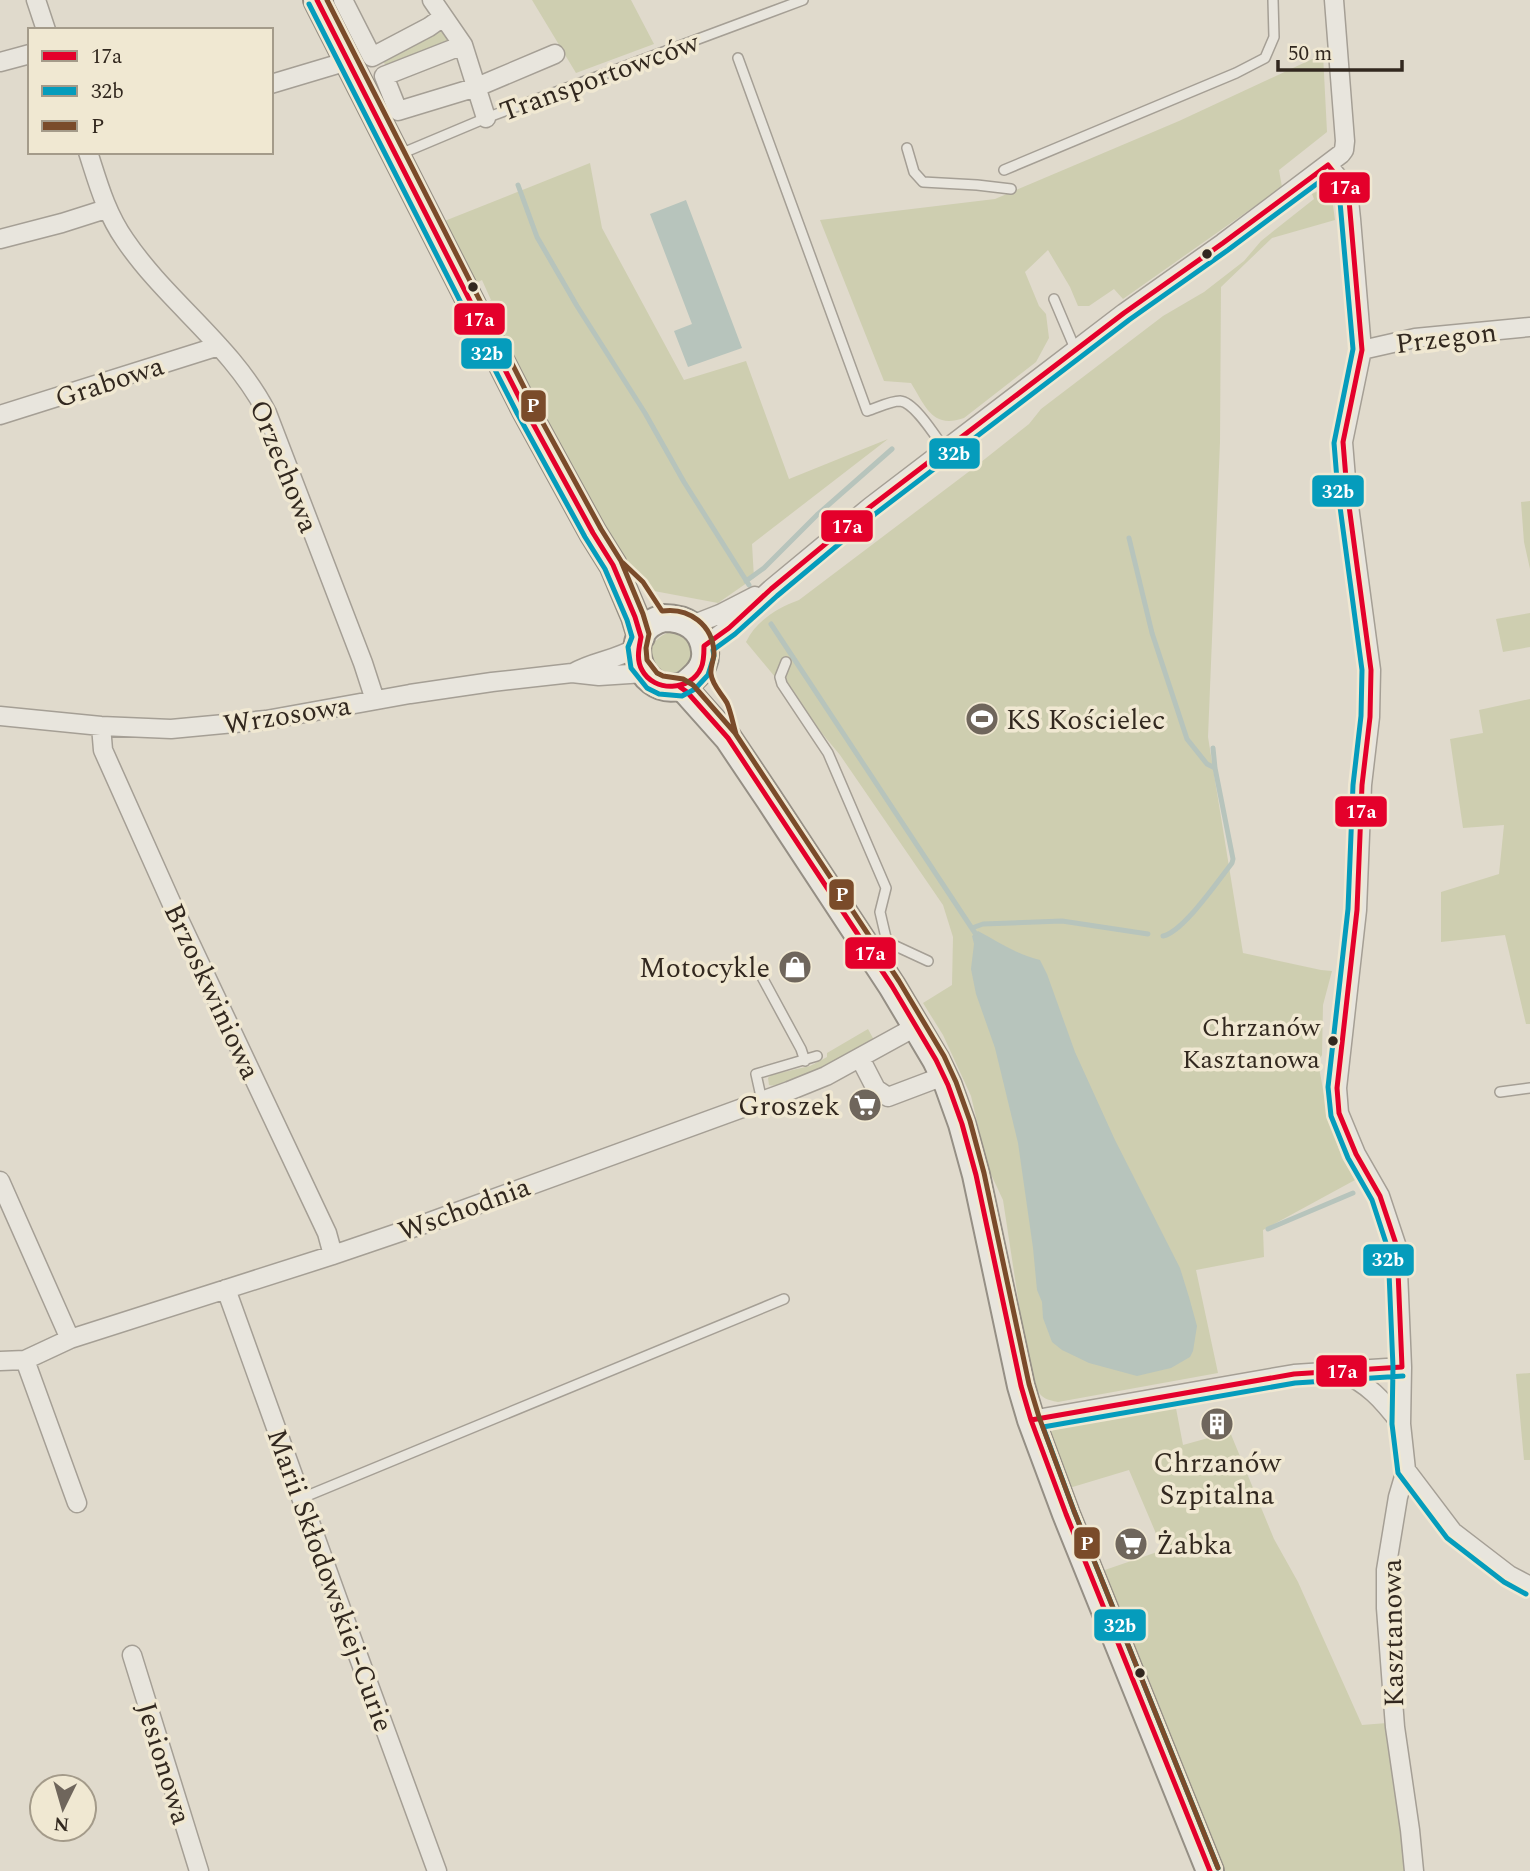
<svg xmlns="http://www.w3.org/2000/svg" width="1530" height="1871" font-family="Spectral,serif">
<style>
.green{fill:#ceceb0}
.water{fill:#b7c4bc}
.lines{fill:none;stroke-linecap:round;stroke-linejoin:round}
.stream{stroke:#b7c4bc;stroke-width:5}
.lane-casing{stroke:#a59f95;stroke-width:12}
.street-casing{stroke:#a59f95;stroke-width:21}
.secondary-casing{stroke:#958f85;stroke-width:30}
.lane{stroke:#e8e5dd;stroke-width:9}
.street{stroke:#e8e5dd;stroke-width:18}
.secondary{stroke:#e8e5dd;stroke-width:26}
.bus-1-casing{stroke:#f0e8d2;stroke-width:10}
.bus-2-casing{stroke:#f0e8d2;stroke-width:10}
.bus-3-casing{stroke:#f0e8d2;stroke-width:10}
.bus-1{stroke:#e4002b;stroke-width:5}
.bus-2{stroke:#059cbc;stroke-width:5}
.bus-3{stroke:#7a4b2a;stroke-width:5}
.bus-dot{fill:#32281f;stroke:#f0e8d2;stroke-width:2.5}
.labels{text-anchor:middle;stroke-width:7;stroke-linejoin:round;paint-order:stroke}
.bus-label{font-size:26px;fill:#32281f;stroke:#f0e8d2;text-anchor:end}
.street-label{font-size:28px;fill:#32281f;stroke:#f0e8d2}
.poi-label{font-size:28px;fill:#32281f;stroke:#f0e8d2;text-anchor:start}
.line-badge{stroke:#f0e8d2;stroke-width:2.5}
.badge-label{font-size:19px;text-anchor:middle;font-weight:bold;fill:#fff}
</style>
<rect width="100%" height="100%" fill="#e0dacc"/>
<path class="green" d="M532,0H631L654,44L576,73Z
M441,29L447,33L452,43L387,66L384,63V58L432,31Z
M1323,54L1327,132L1279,170L1282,187L1123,299L1114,289L1089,306H1078L1070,287L1048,250L1025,272L1039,306L1046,314L1049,338L1036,362L964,418C932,429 926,407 911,383L884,381L820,220L995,199L1179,121Z
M590,163L602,228L684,380L746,361L789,479L888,439L752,544L754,578L718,603L654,591L649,587H644L601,531L582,494L561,446L544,425L484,304L491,300L482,280L474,284L442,222Z
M1320,190L1331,191L1335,220L1272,238L1221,287L1220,442L1208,737L1243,953L1321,970L1332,971L1323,1005L1322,1055L1318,1062L1328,1117L1342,1158L1355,1180L1263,1230L1264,1257L1196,1270L1218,1373L1058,1402C1035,1398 1041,1391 1030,1377L1003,1200L988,1168L971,1096L943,1035L923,1003L952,985L953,937L943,905L840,755L746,642C756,621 777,608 799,600L971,470L1029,424L1041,409L1163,316L1204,292L1244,261L1261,241L1314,199L1312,194Z
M1530,501V569L1524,542L1521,502Z
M1530,613V647L1503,652L1496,619Z
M670,632C685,634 689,640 695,654L684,673L663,675C660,672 656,670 654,666C644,651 655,637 670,632Z
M1530,699V1024H1526L1505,935L1441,942V892L1499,874L1504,825L1463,828L1450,739L1483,733L1479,710Z
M868,1029L874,1040C854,1052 788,1091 769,1085L768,1078L771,1075L810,1066L827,1057V1053Z
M1530,1373V1460H1524L1516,1374Z
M1175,1403L1183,1445L1230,1432L1274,1539L1298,1582L1362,1725L1387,1723L1407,1871H1220L1151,1700L1155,1695L1142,1664L1133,1659L1099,1572L1163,1550L1129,1470L1066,1489L1048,1438L1050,1433L1058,1425Z"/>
<path class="water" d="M686,200L742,348L688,367L674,331L692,324L650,214Z
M978,931C999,942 1017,955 1040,960L1047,974L1075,1052L1115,1140L1180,1268L1189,1297L1197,1326L1193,1351L1190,1357L1171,1368L1137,1376L1089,1363L1062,1350L1052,1342L1043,1318L1042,1302L1037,1290L1033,1248L1018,1143L995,1048L976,994L971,969L974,944L972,936Z"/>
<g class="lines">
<path class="stream" d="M518,185L537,237L577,306L645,413L684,482L749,585
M1129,538L1152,633L1187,739L1207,764L1215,768
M746,581L764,568L817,515L892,449
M771,624L975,933
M972,928L983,924L1062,921L1148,934
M1163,936C1183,932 1218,881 1232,863L1233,859L1215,768L1213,748
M1268,1229L1353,1193"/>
<defs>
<path id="lane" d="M738,58L867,411C877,408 890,401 900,401C915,402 937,439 946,451
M907,148L914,172L923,182L977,185L1011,189
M398,155L486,118L803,0
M1004,170L1236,73L1265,58L1274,37L1273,0
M1054,299L1076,351
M786,662L780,677L782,684L828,753L886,888L880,912L887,942L873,953
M887,942L928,961
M762,977L801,1049L805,1061
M1500,1092L1530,1088
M762,1101L756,1074L817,1056
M302,1498L784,1299"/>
<path id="street" d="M36,0L46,30
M343,0L372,57L429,27L443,17
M432,0L463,45L486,118
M463,45L384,76L398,111L477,87L555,54
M0,62L30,54
M271,84L348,61
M88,152C98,183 106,213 125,240C167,302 233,346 267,413L363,663L375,700
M1328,165L1344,185L1349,200L1351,219L1362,350L1343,442L1347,491L1371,670L1370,717L1362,785L1357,910L1337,1088L1339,1113L1356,1154L1380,1196L1397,1247L1402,1367L1401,1424L1406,1470L1398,1497L1386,1570V1608L1395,1727L1410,1830L1414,1871
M0,239L62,223L106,209
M1362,350L1415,338L1530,327
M0,415L219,346
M692,625L720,614L755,596
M704,646L729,628L771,589L870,507L1124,313L1223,243L1341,154L1344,150L1345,141L1334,0
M573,673C593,661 617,660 637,647
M0,716L101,726L171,729L266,720L410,694L492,682L572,673L599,676L645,673
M101,726L103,750L175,911L327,1233L333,1255
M860,1058L876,1089L888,1097L933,1080
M0,1181L70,1339
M226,1289L352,1639L437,1871
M25,1360L77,1503
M0,1361L25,1360L70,1339L333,1255L424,1224L789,1091L826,1076L917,1026
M1340,1371C1369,1385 1381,1398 1401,1424
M1031,1420L1294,1374L1402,1367
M1406,1470L1453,1532L1509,1575L1530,1586
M132,1655L199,1871"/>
<path id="secondary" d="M317,0L525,409L593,533L613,565L635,617L641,637
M664,618C686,618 703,628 705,651C706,660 702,669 696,675C691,680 685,686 678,687C637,695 618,629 664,618Z
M680,687L687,692L728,738L769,799L892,986L936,1060L948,1085L962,1124L976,1175L1021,1386L1031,1420L1066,1514L1210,1871"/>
</defs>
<use href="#lane" class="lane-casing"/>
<use href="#street" class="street-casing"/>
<use href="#secondary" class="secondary-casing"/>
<use href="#lane" class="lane"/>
<use href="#street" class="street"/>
<use href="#secondary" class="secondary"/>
<defs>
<path id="bus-1" d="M317,0L525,409L593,533L613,565L635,617L641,637
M641,637C639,648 636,659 642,670C654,693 691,691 701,668C704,662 704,653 704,646L729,628L771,589L870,507L1124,313L1223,243L1328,165L1344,185L1349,200L1362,350L1343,442L1347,491L1371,670L1370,717L1362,785L1357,910L1337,1088L1339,1113L1356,1154L1380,1196L1397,1247L1402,1367L1294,1374L1031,1420
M680,687L687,692L728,738L892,986L936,1060L948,1085L962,1124L976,1175L1021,1386L1031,1420L1066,1514L1210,1871"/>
<path id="bus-2" d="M309,4L517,413L585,537L605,569L627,620L632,637L628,647L631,668L647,688L659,694L682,696L695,689L708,675L714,656L713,650L735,634L777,596L875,514L1129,320L1228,250L1326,177L1336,189L1340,202L1353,349L1334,443L1338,492L1362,670L1361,716L1353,785L1348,909L1328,1087L1331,1116L1348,1158L1372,1200L1388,1249L1393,1367L1392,1424L1398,1473L1447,1538L1504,1582L1526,1594
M1218,1868L1074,1511L1043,1427L1295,1383L1403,1376"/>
<path id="bus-3" d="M327,0L533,405L601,529L621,561L643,614L649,634L646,648L647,660L657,673L663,676L683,679L693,685L735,733L899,981L944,1056L956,1082L970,1121L984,1173L1029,1384L1039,1417L1074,1511L1218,1868
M623,563L643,582L662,611C689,607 713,625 714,653C714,660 710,667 711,674C712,685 722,694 727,703C731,712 733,724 736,734"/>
</defs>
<use href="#bus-1" class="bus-1-casing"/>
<use href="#bus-2" class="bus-2-casing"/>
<use href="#bus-3" class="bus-3-casing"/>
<use href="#bus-1" class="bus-1"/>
<use href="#bus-2" class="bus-2"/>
<use href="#bus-3" class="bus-3"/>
</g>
<defs>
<symbol id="stadium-disc" viewBox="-11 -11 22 22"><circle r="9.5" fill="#6f665c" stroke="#f0e8d2"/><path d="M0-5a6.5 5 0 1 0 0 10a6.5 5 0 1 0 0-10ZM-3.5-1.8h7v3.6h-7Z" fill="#fff"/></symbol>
<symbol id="shop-disc" viewBox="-11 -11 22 22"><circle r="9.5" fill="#6f665c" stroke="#f0e8d2"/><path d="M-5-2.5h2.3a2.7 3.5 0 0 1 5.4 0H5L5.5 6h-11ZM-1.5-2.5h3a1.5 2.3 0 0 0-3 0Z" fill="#fff"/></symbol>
<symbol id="supermarket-disc" viewBox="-11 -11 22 22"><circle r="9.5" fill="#6f665c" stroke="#f0e8d2"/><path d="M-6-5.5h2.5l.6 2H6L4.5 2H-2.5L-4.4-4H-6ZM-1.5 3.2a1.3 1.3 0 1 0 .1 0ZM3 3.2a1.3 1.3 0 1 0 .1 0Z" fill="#fff"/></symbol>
<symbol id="building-disc" viewBox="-11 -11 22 22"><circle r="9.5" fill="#6f665c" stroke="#f0e8d2"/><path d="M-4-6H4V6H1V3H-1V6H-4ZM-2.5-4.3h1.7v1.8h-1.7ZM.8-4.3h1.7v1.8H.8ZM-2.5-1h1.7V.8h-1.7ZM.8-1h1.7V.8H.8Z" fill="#fff"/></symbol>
</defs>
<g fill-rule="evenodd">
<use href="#stadium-disc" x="963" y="700" width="38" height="38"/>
<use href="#shop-disc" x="776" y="948" width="38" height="38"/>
<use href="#supermarket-disc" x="846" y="1086" width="38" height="38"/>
<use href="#building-disc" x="1198" y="1405" width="38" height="38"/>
<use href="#supermarket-disc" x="1112" y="1525" width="38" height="38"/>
</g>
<g class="bus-dot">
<circle cx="1207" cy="254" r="6"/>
<circle cx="473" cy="287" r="6"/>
<circle cx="1333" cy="1041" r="6"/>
<circle cx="1140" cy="1673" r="6"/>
</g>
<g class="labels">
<g class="bus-label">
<text x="1320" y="1036">Chrzanów<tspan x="1320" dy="32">Kasztanowa</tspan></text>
</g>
<g class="street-label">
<text transform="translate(599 76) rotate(-20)" y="10">Transportowców</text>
<text transform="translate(1446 337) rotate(-7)" y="10">Przegon</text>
<text transform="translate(109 381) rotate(-18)" y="10">Grabowa</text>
<text transform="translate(285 466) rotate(68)" y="10">Orzechowa</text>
<text transform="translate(287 714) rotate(-9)" y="10">Wrzosowa</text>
<text transform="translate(213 991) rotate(65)" y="10">Brzoskwiniowa</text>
<text transform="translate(464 1208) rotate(-20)" y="10">Wschodnia</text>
<text transform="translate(331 1580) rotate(70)" y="10">Marii Skłodowskiej-Curie</text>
<text transform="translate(1392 1633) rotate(-91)" y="10">Kasztanowa</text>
<text transform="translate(165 1763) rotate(73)" y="10">Jesionowa</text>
</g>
<g class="poi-label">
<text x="1006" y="729">KS Kościelec</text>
<text x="770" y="977" text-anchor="end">Motocykle</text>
<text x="840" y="1115" text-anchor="end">Groszek</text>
<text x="1217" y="1472" text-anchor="middle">Chrzanów<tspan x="1217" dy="32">Szpitalna</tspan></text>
<text x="1156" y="1554">Żabka</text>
</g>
</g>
<g class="line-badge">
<rect x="1318" y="171" width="53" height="33" rx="7" fill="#e4002b"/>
<rect x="453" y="302" width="53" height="34" rx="7" fill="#e4002b"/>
<rect x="460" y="337" width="53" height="33" rx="7" fill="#059cbc"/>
<rect x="520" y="389" width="27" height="34" rx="7" fill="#7a4b2a"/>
<rect x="928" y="437" width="53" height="33" rx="7" fill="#059cbc"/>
<rect x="1311" y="474" width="54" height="34" rx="7" fill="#059cbc"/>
<rect x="820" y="509" width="54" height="34" rx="7" fill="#e4002b"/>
<rect x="1334" y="795" width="54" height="33" rx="7" fill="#e4002b"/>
<rect x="828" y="878" width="27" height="33" rx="7" fill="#7a4b2a"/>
<rect x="844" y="936" width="53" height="34" rx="7" fill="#e4002b"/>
<rect x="1362" y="1243" width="53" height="34" rx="7" fill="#059cbc"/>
<rect x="1315" y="1354" width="53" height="34" rx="7" fill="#e4002b"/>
<rect x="1073" y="1526" width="28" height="34" rx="7" fill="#7a4b2a"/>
<rect x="1093" y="1608" width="54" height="34" rx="7" fill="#059cbc"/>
</g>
<g class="badge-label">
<text x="1345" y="194">17a</text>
<text x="479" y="326">17a</text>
<text x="487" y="360">32b</text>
<text x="533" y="412">P</text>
<text x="954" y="460">32b</text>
<text x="1338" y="498">32b</text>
<text x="847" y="533">17a</text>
<text x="1361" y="818">17a</text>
<text x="842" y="901">P</text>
<text x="870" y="960">17a</text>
<text x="1388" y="1266">32b</text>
<text x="1342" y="1378">17a</text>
<text x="1087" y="1550">P</text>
<text x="1120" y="1632">32b</text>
</g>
<rect x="28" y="28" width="245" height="126" fill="#f0e8d2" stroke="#a49b8a" stroke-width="2"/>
<rect x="42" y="51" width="35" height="10" fill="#e4002b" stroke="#a49b8a" stroke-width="2"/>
<text x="91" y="63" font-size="21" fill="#32281f">17a</text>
<rect x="42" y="86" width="35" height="10" fill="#059cbc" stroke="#a49b8a" stroke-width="2"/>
<text x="91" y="98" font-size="21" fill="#32281f">32b</text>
<rect x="42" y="121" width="35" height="10" fill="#7a4b2a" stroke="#a49b8a" stroke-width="2"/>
<text x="91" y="133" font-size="21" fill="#32281f">P</text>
<g transform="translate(63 1808) rotate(185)"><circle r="33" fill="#f0e8d2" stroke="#a49b8a" stroke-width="2"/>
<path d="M0-5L12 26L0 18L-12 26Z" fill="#6f665c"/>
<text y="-10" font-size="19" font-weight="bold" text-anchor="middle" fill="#32281f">N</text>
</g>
<path d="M1278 60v10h124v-10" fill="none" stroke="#32281f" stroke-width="3.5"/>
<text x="1288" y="60" font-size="21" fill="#32281f" stroke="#f0e8d2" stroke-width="5" paint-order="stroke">50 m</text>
</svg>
